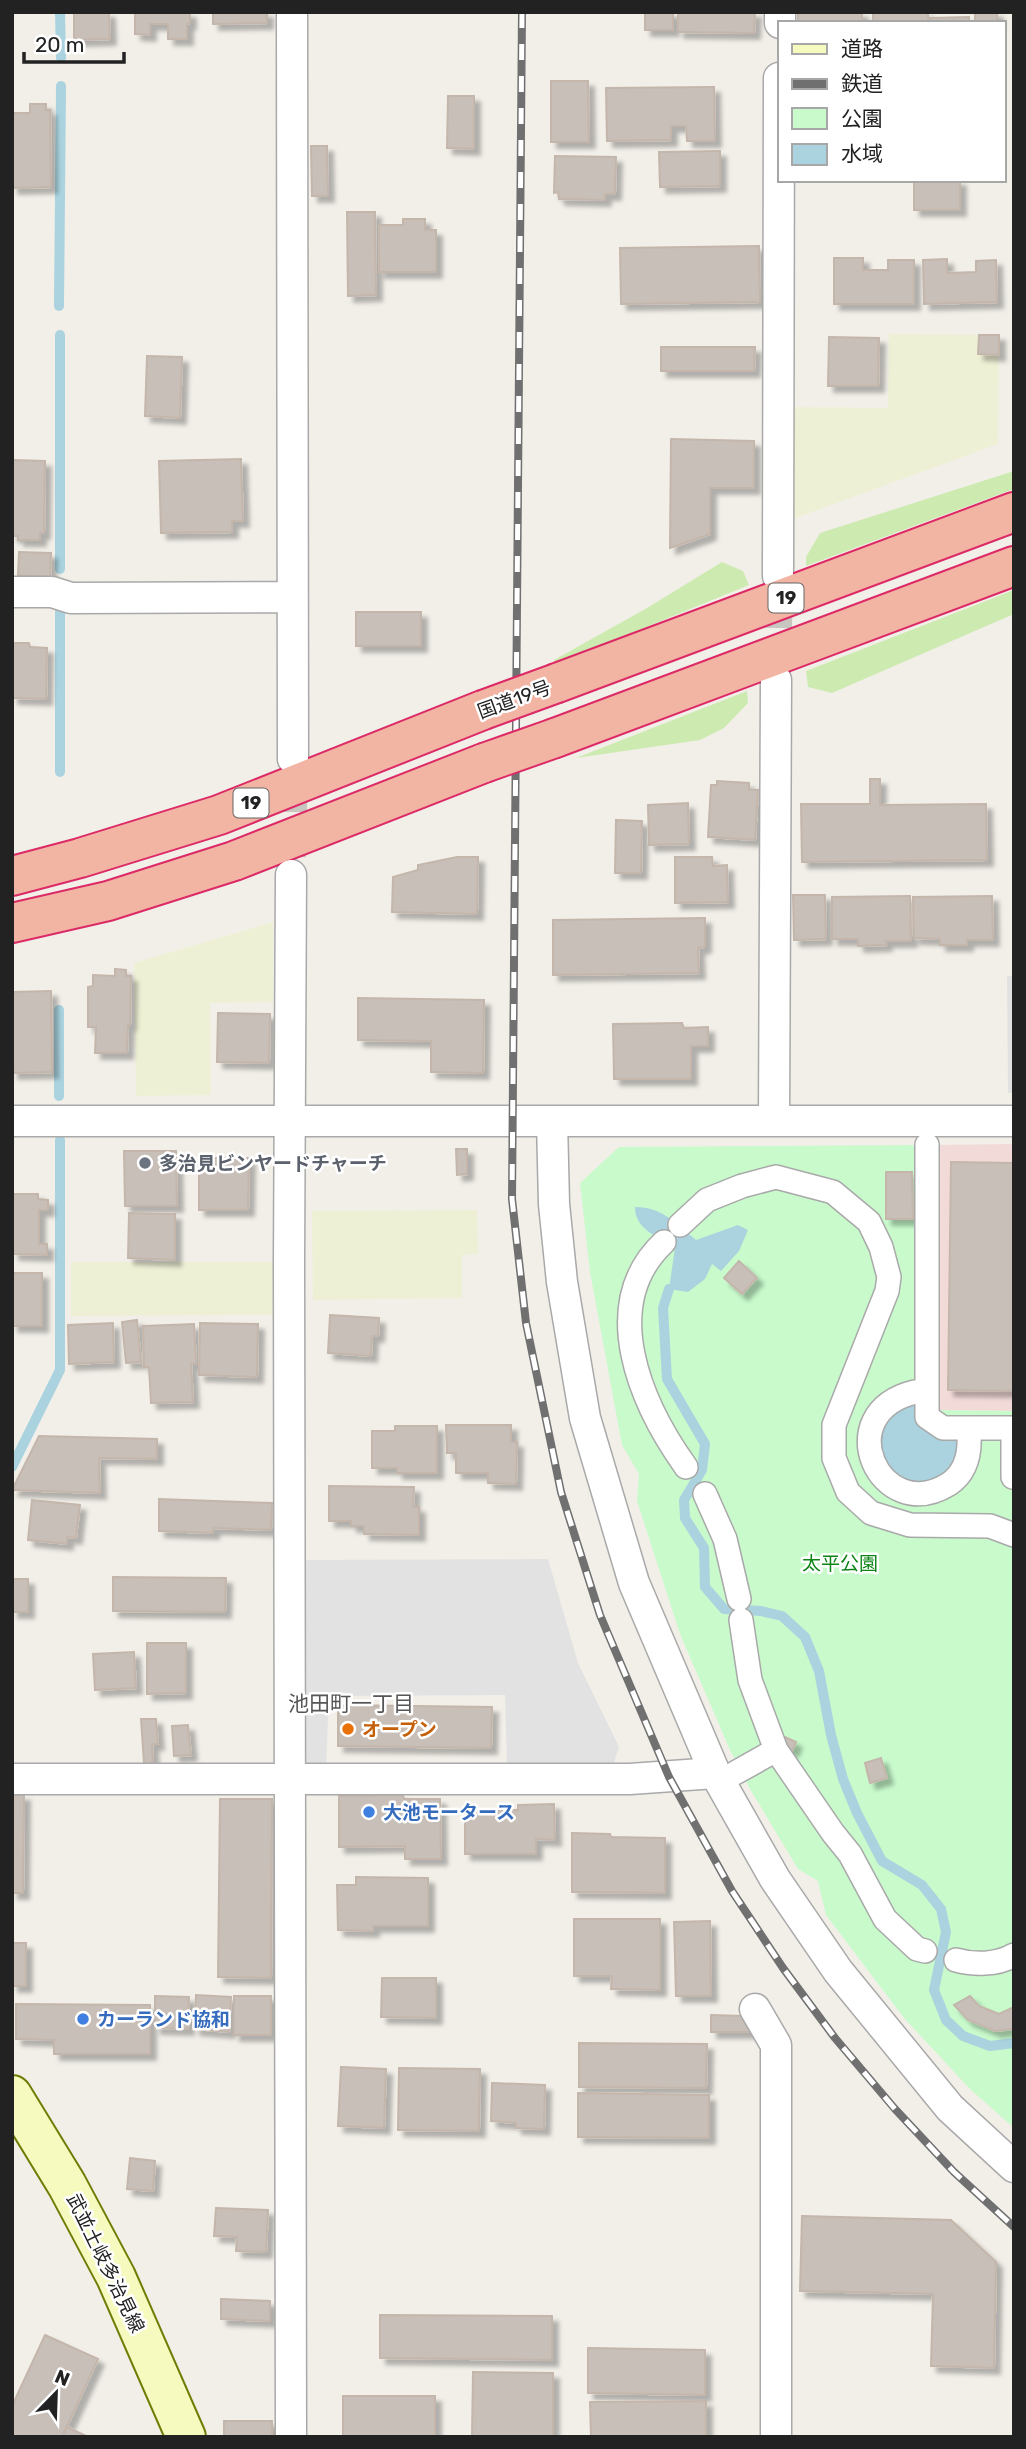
<svg xmlns="http://www.w3.org/2000/svg" width="1026" height="2449" font-family="Rubik,'Noto Sans JP',sans-serif">
<style>
.commercial{fill:#f2dad9}
.farmland{fill:#eef0d5}
.grass{fill:#cdebb0}
.park{fill:#c8facc}
.parking{fill:#e2e2e2}
.water{fill:#aad3df}
.lines{fill:none;stroke-linecap:round;stroke-linejoin:round}
.stream{stroke:#aad3df;stroke-width:10}
.building{fill:#c7bfb8;stroke:#c4b6ab;stroke-width:2;filter:url(#shadow)}
.minor-tunnel{stroke:#c8c6c1;stroke-width:30;stroke-dasharray:30 15;stroke-linecap:butt}
.pedestrian-casing{stroke:#a9a9a9;stroke-width:26}
.minor-casing{stroke:#a9a9a9;stroke-width:33}
.secondary-casing{stroke:#707d05;stroke-width:42}
.trunk-casing{stroke:#dc2a67;stroke-width:42}
.pedestrian{stroke:#fff;stroke-width:23}
.minor{stroke:#fff;stroke-width:30}
.secondary{stroke:#f7fabf;stroke-width:38}
.trunk{stroke:#f2b4a3;stroke-width:38}
.rail-casing{stroke:#707070;stroke-width:8}
.rail{stroke:#fff;stroke-width:5;stroke-dasharray:16;stroke-linecap:butt}
.trunk-bridge-casing{stroke:#dc2a67;stroke-width:42;stroke-linecap:butt}
.trunk-bridge{stroke:#f2b4a3;stroke-width:38}
.worship-dot{fill:#6b7280;stroke:#fff;stroke-width:2.5}
.food-dot{fill:#e8710a;stroke:#fff;stroke-width:2.5}
.shop-dot{fill:#3f7fe0;stroke:#fff;stroke-width:2.5}
.labels{text-anchor:middle;stroke-width:5;stroke-linejoin:round;paint-order:stroke}
.shield{fill:#fff;stroke:#646464;stroke-width:2}
.shield-label{font-size:18px;font-weight:bold;fill:#222}
.street-label{font-size:19px;fill:#222;stroke:#fff}
.worship-label{font-size:19px;font-weight:bold;fill:#5b616d;stroke:#fff;text-anchor:start}
.park-label{font-size:19px;fill:#0c8416;stroke:#fff}
.food-label{font-size:19px;font-weight:bold;fill:#c56008;stroke:#fff;text-anchor:start}
.shop-label{font-size:19px;font-weight:bold;fill:#366cbe;stroke:#fff;text-anchor:start}
.neighbourhood-label{font-size:21px;fill:#555;stroke:#fff}
</style>
<defs>
<filter id="shadow"><feDropShadow dx="6" dy="6" stdDeviation="2" flood-color="#0004"/></filter>
</defs>
<rect width="100%" height="100%" fill="#f2efe9"/>
<path class="commercial" d="M1014,1144V1411L933,1410L934,1145Z"/>
<path class="farmland" d="M889,334L979,335V354L999,355L998,444L793,519L794,407L888,408Z
M273,922V1002L210,1003L211,1095L136,1096L134,963Z
M477,1210L478,1254L462,1255V1298L313,1300L312,1211Z
M71,1262H273L274,1315L71,1316Z"/>
<path class="grass" d="M1014,471V489L806,566V557L820,533Z
M722,562L743,571L749,585L556,664L554,660L647,608Z
M1014,590V614L832,693L808,687L806,671Z
M747,691L748,703L724,728L700,740L576,758Z"/>
<path class="park" d="M934,1145L933,1410L1014,1411V2128L970,2089L904,2018L826,1915L818,1881L798,1869L750,1789L730,1750L680,1634L637,1501L639,1474L622,1445L590,1272L580,1183L619,1147Z"/>
<path class="parking" d="M1007,976H1014V1093H1008Z
M548,1559L578,1663L619,1747L612,1769L507,1767L505,1695L329,1696L326,1767H306L302,1560Z"/>
<path class="water" d="M635,1207C662,1207 676,1223 696,1240L738,1225L748,1230L739,1251L721,1271L712,1264L705,1279L688,1292L669,1289L675,1248C658,1236 635,1230 635,1207Z
M919,1396L921,1421L942,1440L964,1441L961,1457L933,1485C905,1482 893,1480 877,1455L883,1418Z"/>
<g class="lines">
<path class="stream" d="M60,12L61,58
M59,306L61,86
M60,569V335
M60,609V772
M59,1010V1096
M669,1289L663,1308L667,1379L705,1444L702,1470L684,1500L685,1518L704,1548L705,1587L724,1609L761,1611L782,1616L805,1637L819,1671L831,1735L843,1779L857,1813L882,1861L922,1885L941,1909L946,1932L934,1990L946,2020L963,2036L990,2046L1014,2043
M12,1467L60,1370V1140"/>
</g>
<path class="building" d="M74,12H109L110,39L74,40Z
M135,12H190V23L187,24V39H168V24H150V35L135,34Z
M213,12H267V23L213,24Z
M645,12H673V30H645Z
M678,12H755L754,33L678,32Z
M798,12H862V23H798Z
M873,12H928V23H873Z
M975,12H997V23H975Z
M969,17V23H930V18Z
M551,81H588L589,142H551Z
M714,87L715,141H687L686,126H671V140L607,141L606,88Z
M448,96H474V149L447,148Z
M30,104H46V110H50L51,187L12,188V113H30Z
M311,146H327L328,196H312Z
M720,151V186L660,187L659,152Z
M555,156L616,157L615,194H605V200L559,199L558,192L554,193Z
M914,180H960V210H914Z
M347,212H375L376,295L348,296Z
M403,219H425V230H436V272H379V225H403Z
M759,246L760,302L621,304L620,248Z
M834,258H863V270H888V260H914V304H834Z
M947,259V273L976,272V261L996,260L997,302L924,304L923,260Z
M979,335H999V355L978,354Z
M829,337L879,338L878,386H828Z
M661,347H755L754,371H661Z
M147,356L182,357L180,418L145,416Z
M671,439L754,441V488H710V534L670,548Z
M241,459L243,521H232V532L161,533L159,461Z
M12,460L45,461L44,533H40V540H18V536H12Z
M19,552L51,553L50,577L18,575Z
M356,612H421V646H356Z
M12,643H29L30,647L47,648L46,699L12,698Z
M870,779H880V805L986,804L987,860L802,862L801,804H870Z
M717,781L749,783V790H758L755,840L708,837L711,785H717Z
M688,803L689,844L649,845L648,805Z
M616,820L642,821L641,873H615Z
M457,857H478L477,914L392,912L393,877L418,870V865Z
M675,857H712L713,866L727,865L728,902L675,903Z
M793,895H825L826,939L794,940Z
M910,896L911,941H885L886,945L858,946V939H832V897Z
M992,896L993,940H967V945H940V939L914,938L913,897Z
M705,918V947L698,948L699,973L553,975V920Z
M115,969L126,970V976H131L130,1025H128L127,1053H95L96,1027H88V987L93,986V975L115,976Z
M51,991L52,1072L12,1073V992Z
M358,998L484,1000L483,1073L431,1072V1041L358,1040Z
M218,1013L270,1014L269,1063L217,1062Z
M682,1023L684,1028L708,1027V1046H691V1079H614L613,1024Z
M456,1149H467V1174L457,1175Z
M124,1151H176L177,1206H125Z
M199,1158H249L248,1210H199Z
M951,1162L1014,1163V1391L948,1390Z
M886,1172H912L913,1219H886Z
M12,1194H38V1199L48,1200V1210H39V1244H47V1255L13,1254Z
M129,1213L175,1214V1260L128,1258Z
M739,1261L757,1278L742,1294L724,1278Z
M12,1273H42V1326H12Z
M330,1315L379,1318L378,1336H372L371,1356L328,1353Z
M137,1320L141,1362L126,1363L122,1322Z
M113,1323L114,1362L69,1364L68,1325Z
M200,1323L258,1324L257,1377L199,1375Z
M194,1324L196,1364H191L193,1402L151,1403L149,1367H144L143,1326Z
M446,1425H511V1442H517L516,1484L488,1483V1473H456V1453H447Z
M395,1426H437V1473H397V1468H372V1431H395Z
M39,1436L157,1439V1459L99,1458L100,1493L12,1490Z
M329,1486L414,1487L413,1507H419V1535L364,1534V1526H351V1521H329Z
M159,1499L272,1503L271,1530L213,1528V1533L159,1531Z
M32,1500L80,1505L76,1538L67,1537V1544L28,1540Z
M113,1577L226,1578L225,1612L113,1611Z
M12,1579H28V1612H12Z
M147,1643H186V1693L147,1694Z
M134,1652L136,1688L95,1690L93,1654Z
M338,1705L492,1707L491,1748L338,1746Z
M141,1719H156L158,1744H152L153,1763H144Z
M188,1725L191,1755L174,1756L172,1726Z
M785,1737L796,1742L792,1751L781,1746Z
M881,1758L887,1778L870,1783L865,1763Z
M12,1795H24L23,1893H12Z
M403,1795L404,1799H440L441,1859H405V1846L339,1847V1796Z
M220,1799H272L271,1978L218,1977Z
M554,1804L555,1840L536,1839V1854H465V1810H518V1805Z
M572,1833L610,1834L611,1837L665,1838V1893L572,1892Z
M356,1877L428,1878V1926H373V1931L338,1930L337,1885H356Z
M574,1919H660V1990L611,1989L612,1976H574Z
M710,1921L711,1996H676L674,1922Z
M12,1943H26V1986H12Z
M382,1978H436V2018L381,2017Z
M196,1995L231,1997L229,2032L194,2029Z
M155,1996L189,1997L188,2029L155,2028Z
M234,1996H271V2035H234Z
M970,1996L979,2006L999,2014L1014,2007V2029L995,2031L968,2020L954,2005Z
M16,2004L150,2005V2054H54V2040L16,2039Z
M711,2015L743,2016L754,2032H711Z
M579,2043L707,2044L706,2088L579,2087Z
M341,2067L386,2069L384,2128L338,2126Z
M399,2068L480,2069L479,2131L398,2130Z
M492,2083L545,2085L544,2129L516,2128V2123L491,2121Z
M578,2093L709,2095V2138L578,2137Z
M130,2158L155,2161L153,2191L127,2189Z
M216,2208L268,2210L266,2252L236,2251L237,2237L214,2236Z
M802,2216L951,2220L996,2262L994,2368L931,2366L933,2294L800,2291Z
M221,2299L270,2301V2321L221,2319Z
M380,2315L552,2316V2360L380,2358Z
M45,2335L98,2359L62,2437H12V2406Z
M588,2348L705,2350V2395L588,2393Z
M473,2372L553,2373V2437H472Z
M343,2396H435V2437H343Z
M706,2401V2437H591L590,2402Z
M224,2421H272V2437H224Z
M67,2427L88,2437H62Z"/>
<g class="lines">
<path class="minor-tunnel" d="M776,673L778,580
M291,857L293,766"/>
<defs>
<path id="pedestrian" d="M927,1145V1417L943,1428H1013V1477
M680,1225L707,1200L742,1186L776,1177L833,1192L869,1222L881,1247L889,1277L887,1291L834,1425V1458L848,1492L871,1513L910,1525L990,1526L1014,1535
M664,1242C597,1305 641,1404 686,1467
M915,1392C828,1413 880,1527 949,1484C965,1473 970,1455 969,1436
M705,1494L725,1539L739,1599
M741,1620L750,1680L776,1750L833,1833L850,1854L885,1919L917,1949L925,1951
M735,1773L776,1750
M956,1960C974,1965 997,1965 1014,1955"/>
<path id="minor" d="M292,12L293,759
M780,23V12
M778,576L779,78
M12,592H52L71,598L291,597
M291,875L289,1261L291,2437
M12,1121H1014
M552,1121L554,1204L562,1282L585,1418L634,1583L715,1773L775,1879L838,1971L950,2108L1014,2167
M774,1121L776,680
M12,1779H630L715,1773
M755,2009L776,2045V2437"/>
<path id="secondary" d="M12,2095L67,2185L116,2277L186,2437"/>
<path id="trunk" d="M557,683L1014,512
M555,738L1014,566
M12,876L80,858L219,815L483,710
M12,923L108,901L234,861L484,763"/>
</defs>
<use href="#pedestrian" class="pedestrian-casing"/>
<use href="#minor" class="minor-casing"/>
<use href="#secondary" class="secondary-casing"/>
<use href="#trunk" class="trunk-casing"/>
<use href="#pedestrian" class="pedestrian"/>
<use href="#minor" class="minor"/>
<use href="#secondary" class="secondary"/>
<use href="#trunk" class="trunk"/>
<defs>
<path id="rail" d="M522,12L512,1199L526,1323L561,1492L600,1615L669,1777L732,1891L783,1968L835,2038L895,2109L954,2172L1014,2227"/>
</defs>
<use href="#rail" class="rail-casing"/>
<use href="#rail" class="rail"/>
<defs>
<path id="trunk-bridge" d="M483,710L557,683
M484,763L555,738"/>
</defs>
<use href="#trunk-bridge" class="trunk-bridge-casing"/>
<use href="#trunk-bridge" class="trunk-bridge"/>
</g>
<circle class="worship-dot" cx="145" cy="1163" r="7"/>
<circle class="food-dot" cx="348" cy="1729" r="7"/>
<g class="shop-dot">
<circle cx="369" cy="1812" r="7"/>
<circle cx="83" cy="2019" r="7"/>
</g>
<g class="labels">
<g class="shield">
<rect x="768.5" y="583.5" width="35" height="29" rx="5"/>
<rect x="233.5" y="788.5" width="35" height="29" rx="5"/>
</g>
<g class="shield-label">
<text x="786" y="604">19</text>
<text x="251" y="809">19</text>
</g>
<g class="street-label">
<text transform="translate(514 699) rotate(-20)" y="7">国道19号</text>
<text transform="translate(106 2263) rotate(64)" y="7">武並土岐多治見線</text>
</g>
<g class="worship-label">
<text x="159" y="1170">多治見ビンヤードチャーチ</text>
</g>
<g class="park-label">
<text x="840" y="1570">太平公園</text>
</g>
<g class="food-label">
<text x="362" y="1736">オープン</text>
</g>
<g class="shop-label">
<text x="383" y="1819">大池モータース</text>
<text x="97" y="2026">カーランド協和</text>
</g>
<g class="neighbourhood-label">
<text x="351" y="1711">池田町一丁目</text>
</g>
</g>
<rect width="1026" height="2449" fill="none" stroke="#222222" stroke-width="28"/>
<rect x="778" y="21" width="228" height="161" fill="#ffffff" stroke="#a7a7a7" stroke-width="2"/>
<rect x="792" y="44" width="35" height="10" fill="#f7fabf" stroke="#a7a7a7" stroke-width="2"/>
<text x="841" y="56" font-size="21" fill="#222222">道路</text>
<rect x="792" y="79" width="35" height="10" fill="#707070" stroke="#a7a7a7" stroke-width="2"/>
<text x="841" y="91" font-size="21" fill="#222222">鉄道</text>
<rect x="792" y="108" width="35" height="21" fill="#c8facc" stroke="#a7a7a7" stroke-width="2"/>
<text x="841" y="126" font-size="21" fill="#222222">公園</text>
<rect x="792" y="144" width="35" height="21" fill="#aad3df" stroke="#a7a7a7" stroke-width="2"/>
<text x="841" y="161" font-size="21" fill="#222222">水域</text>
<g transform="translate(56 2393) rotate(23)" stroke="#ffffff" stroke-width="5" paint-order="stroke">
<path d="M0-5L12 26L0 18L-12 26Z" fill="#222222"/>
<text y="-10" font-size="19" font-weight="bold" text-anchor="middle" fill="#222222">N</text>
</g>
<path d="M24 52v10h100v-10" fill="none" stroke="#222222" stroke-width="3.5"/>
<text x="35" y="52" font-size="21" fill="#222222" stroke="#ffffff" stroke-width="5" paint-order="stroke">20 m</text>
</svg>
